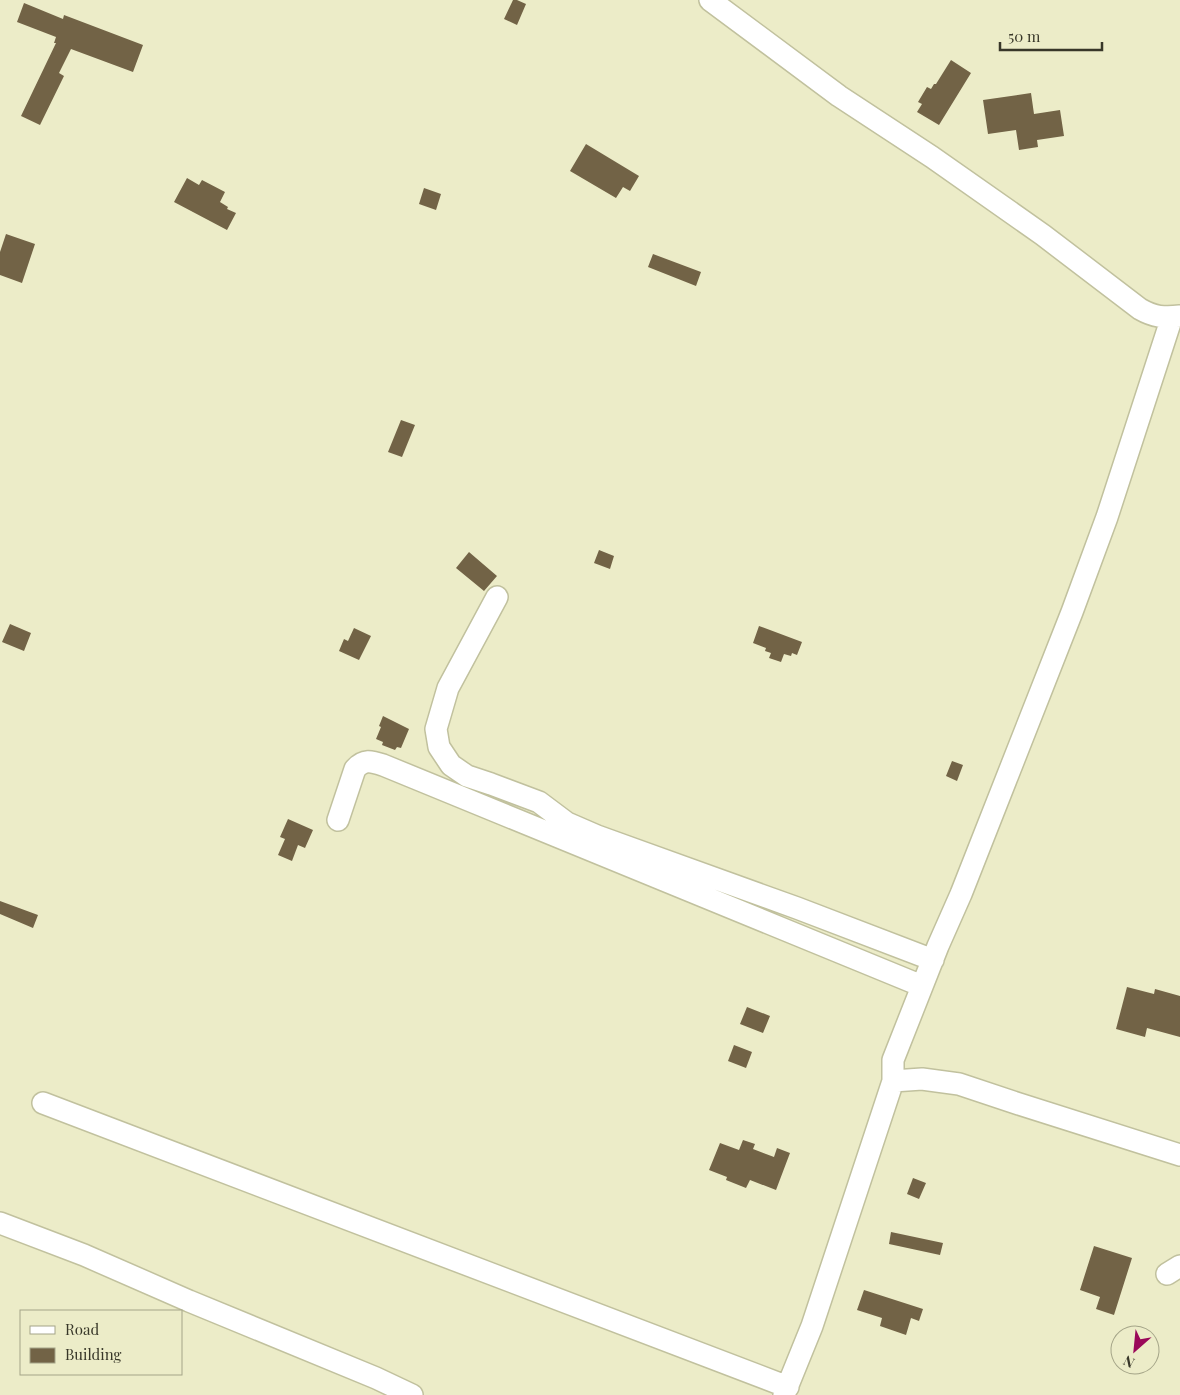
<svg xmlns="http://www.w3.org/2000/svg" width="1180" height="1395" font-family="'Playfair Display',serif">
<style>
.building{fill:#726346}
.lines{fill:none;stroke-linecap:round;stroke-linejoin:round}
.minor-casing{stroke:#c1c19e;stroke-width:24}
.minor{stroke:#fff;stroke-width:21}
</style>
<rect width="100%" height="100%" fill="#ececc8"/>
<path class="building" d="M513,0H517L526,4L517,25L504,19Z
M24,3L63,19L64,15L143,45L133,72L71,49L59,73L64,76L40,125L21,116L56,43H54L56,37L17,22Z
M951,60L971,73L939,125L917,112L922,104L918,102L927,87L931,89L934,84H936Z
M1031,93L1034,114L1060,110L1064,136L1037,140L1038,147L1019,150L1016,130L988,134L983,100Z
M586,144L639,176L630,191L623,187L616,198L570,171Z
M187,178L199,185L202,180L225,192L220,202L228,207L227,209L236,213L227,230L174,202Z
M424,188L441,194L436,210L419,204Z
M6,234L35,244L22,283L0,275V252Z
M653,254L701,272L696,286L648,267Z
M401,420L415,425L402,457L388,452Z
M599,550L614,556L610,569L594,563Z
M469,552L497,576L484,591L456,568Z
M10,624L31,633L24,651L2,642Z
M759,626L802,642L797,655L792,653L791,656L784,654L781,662L769,658L771,653L765,651L766,648L753,643Z
M354,628L371,636L359,660L339,651L344,639L348,641Z
M383,716L409,729L401,748L397,747L395,750L382,745L383,742L376,739L381,727L379,726Z
M952,761L963,765L957,781L946,776Z
M288,819L313,830L305,848L298,845L292,861L278,855L285,839L280,837Z
M0,901L38,915L33,928L0,914Z
M1127,987L1154,994L1155,989L1180,996V1037L1147,1028L1145,1037L1116,1029Z
M747,1007L770,1016L763,1033L740,1024Z
M734,1045L752,1052L746,1068L728,1061Z
M743,1140L755,1144L753,1149L774,1157L777,1148L790,1153L776,1190L750,1180L746,1188L726,1180L727,1177L709,1170L720,1143L739,1150Z
M913,1178L926,1183L919,1199L907,1194Z
M891,1232L943,1243L940,1255L889,1244Z
M1094,1246L1132,1258L1114,1315L1096,1309L1100,1297L1080,1290Z
M864,1290L923,1309L919,1321L911,1318L906,1335L880,1326L882,1318L857,1310Z"/>
<g class="lines">
<defs>
<path id="minor" d="M710,0L839,96L932,157L1043,235L1140,309C1154,317 1164,318 1180,316
M497,597L448,688L436,729L439,747L451,765L467,776L491,784L539,802L567,823L597,836L797,908L933,960
M338,820L355,769C364,759 371,761 383,765L922,986
M893,1081V1060L938,946L961,894L1072,612L1107,517L1172,317
M43,1103L788,1387
M0,1223L84,1255L189,1301L376,1378L412,1395
M1167,1274L1180,1266
M784,1395L812,1326L893,1081L922,1079L959,1084L1019,1104L1180,1155"/>
</defs>
<use href="#minor" class="minor-casing"/>
<use href="#minor" class="minor"/>
</g>
<rect x="20" y="1310" width="162" height="65" fill="#ececc8" stroke="#a4a488"/>
<rect x="30" y="1326" width="25" height="8" fill="#ffffff" stroke="#a4a488"/>
<text x="65" y="1335" font-size="15" fill="#383729">Road</text>
<rect x="30" y="1348" width="25" height="15" fill="#726346" stroke="#a4a488"/>
<text x="65" y="1360" font-size="15" fill="#383729">Building</text>
<g transform="translate(1135 1350) rotate(207)"><circle r="24" fill="#ececc8" stroke="#a4a488"/>
<path d="M0-4L9 19L0 12L-9 19Z" fill="#9a0859"/>
<text y="-8" font-size="14" font-weight="bold" text-anchor="middle" fill="#383729">N</text>
</g>
<path d="M1000 42v8h102v-8" fill="none" stroke="#383729" stroke-width="2.5"/>
<text x="1008" y="42" font-size="15" fill="#383729" stroke="#ececc8" stroke-width="4" paint-order="stroke">50 m</text>
</svg>
